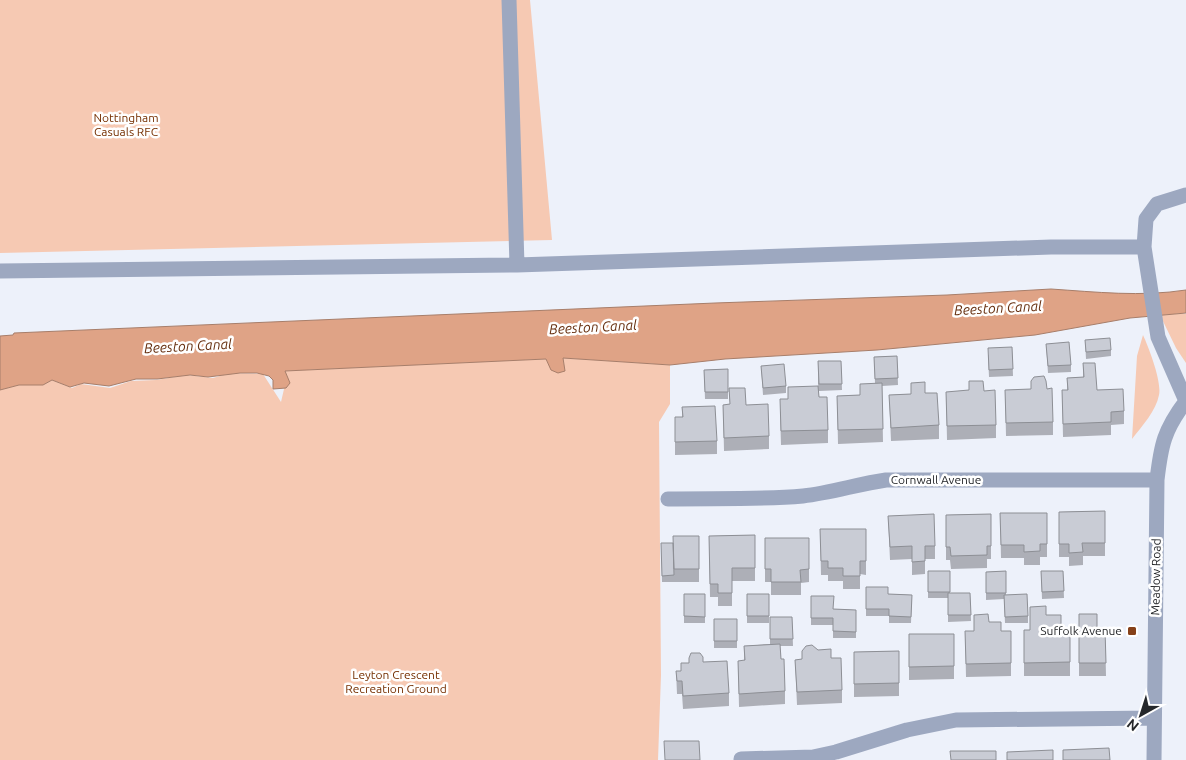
<svg xmlns="http://www.w3.org/2000/svg" width="1186" height="760" font-family="Ubuntu,sans-serif">
<style>
.green{fill:#f6c9b3}
.water{fill:#dfa386;stroke:#a77e6a}
.lines{fill:none;stroke-linecap:round;stroke-linejoin:round}
.minor{stroke:#9da8c0;stroke-width:15}
.wall{fill:#adafb7}
.building{fill:#c9ccd5;stroke:#8d8f95}
.poi-dot{fill:#864119;stroke:#fff;stroke-width:2}
.labels{text-anchor:middle;stroke-width:5;stroke-linejoin:round;paint-order:stroke}
.park-label{font-size:12px;fill:#752f00;stroke:#fff}
.street-label{font-size:12px;fill:#25272a;stroke:#fff}
.poi-label{font-size:12px;fill:#25272a;stroke:#fff;text-anchor:end}
.water-label{font-size:14px;font-style:italic;fill:#673010;stroke:#fff}
</style>
<rect width="100%" height="100%" fill="#edf1fa"/>
<path class="green" d="M0,0H530L552,240L0,253Z
M1176,314H1186V363L1176,348L1160,315Z
M1143,335C1149,348 1162,382 1159,395C1156,411 1142,426 1132,439L1137,356Z
M563,358L670,365V404L659,422L661,675L658,760H0V390L19,385H43L52,380L72,388L81,384L110,388L131,381L156,380L187,375L213,378L230,373L263,374L281,402L284,389V371L547,359L564,371Z"/>
<path class="water" d="M1051,289C1096,292 1141,297 1186,290V313L1130,318L1035,335L877,350L725,359L670,365L563,358L565,371L558,373L551,370L546,359L285,371L290,383L286,388L273,389V380L269,376L257,373H240L208,377L190,375L157,379H136L109,386L84,383L70,387L52,380L43,385H19L0,390V336L13,335L14,333L715,303L947,295Z"/>
<g class="lines">
<path class="minor" d="M509,0L517,265
M0,271L517,265L1051,247H1144
M1186,401L1158,337L1144,247L1146,219L1157,204L1186,195
M668,499C713,498 758,500 803,496C831,493 858,484 886,480H1157
M741,759L813,757L836,752L907,730L956,720L1154,718
M1154,760L1157,480C1161,445 1164,430 1186,401"/>
</g>
<path class="wall" d="M1085,340L1111,350V356L1086,359Z
M1046,344L1071,365V372L1048,373Z
M1012,347L1013,376L989,377L988,355Z
M897,356L898,385L882,386L883,442L838,444L837,396L860,395L875,383L874,357Z
M818,361H841L842,390L819,391V397L828,430V443L781,445L780,412L818,386Z
M1083,363L1097,390L1124,411V424L1111,425V435L1063,437L1062,390H1067V378L1083,377Z
M761,366L786,386V393L763,395Z
M728,369V399H705L704,370Z
M911,383L925,393L939,425V439L891,441L889,395L911,394Z
M729,388L746,405L769,436V449L724,451L723,405L730,404Z
M1047,389L1053,422V435L1006,436L1005,390Z
M984,391L996,425V438L947,440L946,392Z
M682,407L717,441V454L675,455V417H682Z
M1105,511V556H1083V565L1069,566V557H1059V512Z
M1000,513H1047V557H1040V565H1024V558H1001Z
M991,514V559H987V568L951,569L950,560H946V515Z
M888,516L935,546V559H925V574L912,575V559L890,560Z
M820,529H866V575L860,574V589H843V581H828V575H821Z
M755,535V581H732V606H718V597H710L709,536Z
M699,536V582H662L661,543H673Z
M765,538H809V582L801,583V595H771V582H765Z
M928,571H950V593H970L971,621L948,622V598H928Z
M1006,571V595L1028,616V623H1005L1004,599L986,600V572Z
M1041,571H1063L1064,598L1042,599Z
M866,587L888,594L912,595L911,623H889V616H866Z
M684,594H705V623H684Z
M747,594H769V623H747Z
M811,596L833,609L856,610V638H833V625H811Z
M1079,614L1097,629H1105L1106,676H1079Z
M1046,615L1061,630H1070V676H1024V630H1030Z
M770,617H792L793,646H780L781,659L785,691V704L739,707L738,661H744V646L770,644Z
M714,619H737V648H714Z
M989,622L1001,631H1011V676L966,677L965,631H974Z
M954,634V679L909,680V648Z
M818,650L831,658L842,690V703L797,705L795,660L802,659Z
M899,651V696L854,697V652Z
M703,662L729,693V706L683,709L682,694H677L676,671H681Z"/>
<path class="building" d="M1110,338L1111,350L1086,352L1085,340Z
M1069,342L1071,365L1048,366L1046,344Z
M1012,347L1013,369L989,370L988,348Z
M897,356L898,378L875,379L874,357Z
M818,361H841L842,384H819Z
M1083,363H1095L1097,390L1123,389L1124,411L1111,412V422L1063,424L1062,390H1068L1067,378L1084,377Z
M784,364L786,386L763,388L761,366Z
M728,369V392H705L704,370Z
M1044,376L1046,381L1047,389L1052,388L1053,422L1006,423L1005,390L1031,389V381L1034,377Z
M969,381H983L984,391L995,390L996,425L947,426L946,392L969,390Z
M925,382V393H937L939,425L891,428L889,395L911,394V383Z
M882,383L883,429L838,430L837,396L860,395V384Z
M818,386L819,397H827L828,430L781,431L780,399H788V387Z
M729,388H745L746,405L768,404L769,436L724,438L723,405L730,404Z
M715,406L717,441L675,442V417H683L682,407Z
M1105,511V543H1082L1083,552L1069,553V544H1059V512Z
M1000,513H1047V544H1040V551L1024,552V545H1001Z
M934,514L935,546H925V561L912,562V546L890,547L888,516Z
M991,514V546H987V555L951,556L950,547H946V515Z
M820,529H866V561H860V576H843V568H828V561H821Z
M755,535V568H732V593H718V584H710L709,536Z
M673,536H699V569H674Z
M765,538H809V569L800,570L801,582H771V569H765Z
M661,543H673L674,575L662,576Z
M928,571H950V592H928Z
M1006,571V593H986V572Z
M1041,571H1063L1064,591L1042,592Z
M866,587H888V594L912,595L911,617L889,616V609H866Z
M948,593H970L971,615H948Z
M684,594H705V617L684,616Z
M747,594H769V616H747Z
M1027,594L1028,616L1005,617L1004,595Z
M811,596H834L833,609L856,610V632L833,631V618H811Z
M1046,606V615H1061V630H1070V662L1024,663V630H1030V607Z
M988,614L989,622H1001V631H1011V663L966,664L965,631H974V615Z
M1079,614H1097V629H1105L1106,663H1079Z
M770,617H792L793,639H770Z
M714,619H737V641H714Z
M909,634H954V666L909,667Z
M780,644L781,659H784L785,691L739,694L738,661L745,660L744,646Z
M812,645L818,650L831,649V658H841L842,690L797,692L795,660L802,659V651L806,646Z
M899,651V683L854,684V652Z
M691,653H700L703,657V662L727,661L729,693L683,696L682,681H677L676,671H681V663H689V658Z
M664,741H699L700,760H665Z
M1109,748L1110,760H1063V750Z
M1053,750V760H1007V752Z
M950,751H996V760H951Z"/>
<rect class="poi-dot" x="1127" y="626" width="10" height="10" rx="2.5"/>
<g class="labels">
<g class="park-label">
<text x="126" y="122">Nottingham<tspan x="126" dy="14">Casuals RFC</tspan></text>
<text x="396" y="679">Leyton Crescent<tspan x="396" dy="14">Recreation Ground</tspan></text>
</g>
<g class="street-label">
<text x="936" y="484">Cornwall Avenue</text>
<text transform="translate(1156 577) rotate(-89)" y="4">Meadow Road</text>
</g>
<g class="poi-label">
<text x="1122" y="635">Suffolk Avenue</text>
</g>
<g class="water-label">
<text transform="translate(998 308) rotate(-3)" y="5">Beeston Canal</text>
<text transform="translate(593 327) rotate(-3)" y="5">Beeston Canal</text>
<text transform="translate(188 346) rotate(-3)" y="5">Beeston Canal</text>
</g>
</g>
<g transform="translate(1141 715) rotate(219)" stroke="#ffffff" stroke-width="4" paint-order="stroke">
<path d="M0-4L9 19L0 12L-9 19Z" fill="#25272a"/>
<text y="-8" font-size="14" font-weight="bold" text-anchor="middle" fill="#25272a">N</text>
</g>
</svg>
